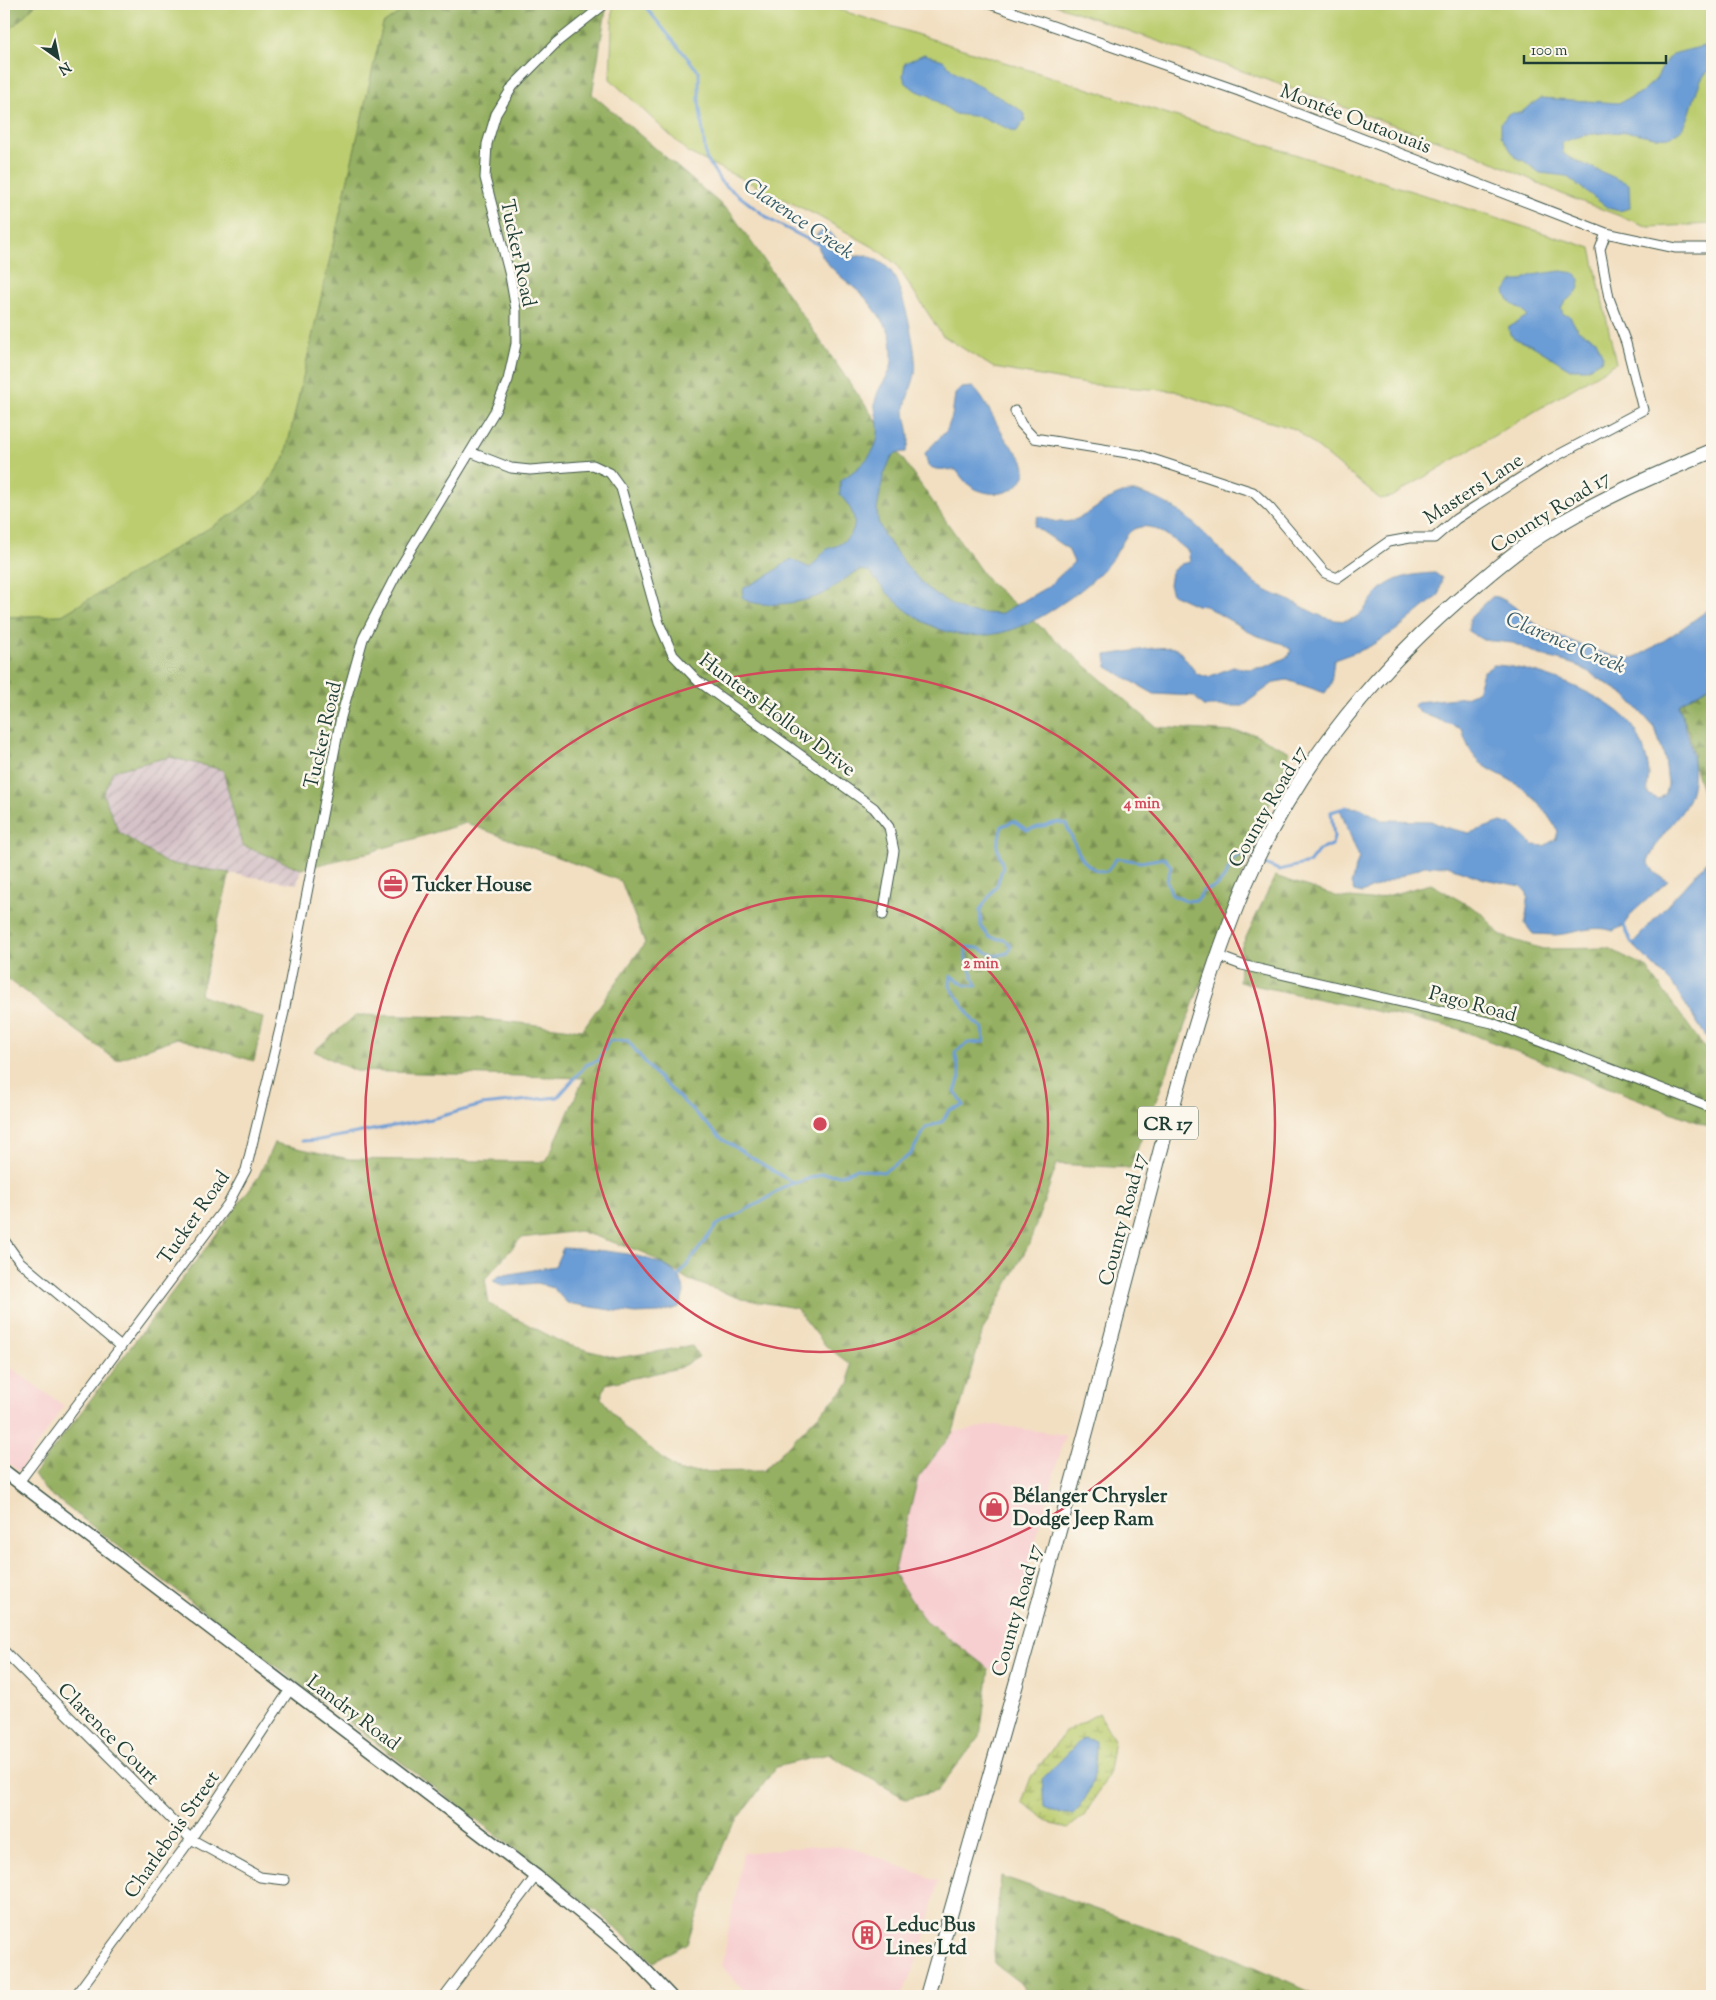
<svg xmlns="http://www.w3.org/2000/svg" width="1716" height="2000" font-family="'Sorts Mill Goudy',serif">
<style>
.built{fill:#f7cfd0}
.industrial{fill:url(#industrial-furrows)}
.grass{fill:#bccd70;stroke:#6e8552}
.forest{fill:url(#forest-firs);stroke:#5a764b;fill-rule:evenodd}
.wetland{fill:url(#wetland-marsh);stroke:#6e8552}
.water{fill:#6a9cd5;stroke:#446c84}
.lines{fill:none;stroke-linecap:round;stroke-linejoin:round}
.stream{stroke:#6a9cd5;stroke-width:3}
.minor-casing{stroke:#3f5549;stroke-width:11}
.secondary-casing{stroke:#3f5549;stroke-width:15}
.primary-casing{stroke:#3f5549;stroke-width:16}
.minor{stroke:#fff;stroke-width:9}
.secondary{stroke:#fff;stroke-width:12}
.primary{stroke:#fff;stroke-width:14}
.ring{fill:none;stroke:#d1495b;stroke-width:2.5}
.labels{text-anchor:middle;stroke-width:5;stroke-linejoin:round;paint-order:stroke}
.shield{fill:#fbf7ec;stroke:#61756b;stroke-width:1}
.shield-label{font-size:19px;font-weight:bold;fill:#1f3d34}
.street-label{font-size:20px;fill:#1f3d34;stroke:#fbf7ec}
.poi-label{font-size:20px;font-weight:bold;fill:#1f3d34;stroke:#fbf7ec;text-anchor:start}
.water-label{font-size:21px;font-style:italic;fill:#395e6c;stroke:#fbf7ec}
.centre{fill:#d1495b;stroke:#fbf7ec;stroke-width:2.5}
.ring-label{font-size:15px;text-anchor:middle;font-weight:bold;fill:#d1495b;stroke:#fbf7ec;stroke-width:5;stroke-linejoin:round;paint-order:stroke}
</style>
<defs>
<pattern id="industrial-furrows" width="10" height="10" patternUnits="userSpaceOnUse" patternTransform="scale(1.25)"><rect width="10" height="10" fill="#d2bdc5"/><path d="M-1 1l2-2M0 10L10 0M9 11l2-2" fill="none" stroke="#aa9ba1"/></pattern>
<pattern id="forest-firs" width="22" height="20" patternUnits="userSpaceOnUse" patternTransform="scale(1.25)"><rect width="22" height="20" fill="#95b062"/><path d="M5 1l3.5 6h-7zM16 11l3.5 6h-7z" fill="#799052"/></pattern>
<pattern id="wetland-marsh" width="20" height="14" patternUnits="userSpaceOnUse" patternTransform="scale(1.25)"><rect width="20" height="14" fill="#bccd70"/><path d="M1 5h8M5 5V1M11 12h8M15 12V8" fill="none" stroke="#98a85d"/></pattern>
</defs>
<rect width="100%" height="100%" fill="#fbf7ec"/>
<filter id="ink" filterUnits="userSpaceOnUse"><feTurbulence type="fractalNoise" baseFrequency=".02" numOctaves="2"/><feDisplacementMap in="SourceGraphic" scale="10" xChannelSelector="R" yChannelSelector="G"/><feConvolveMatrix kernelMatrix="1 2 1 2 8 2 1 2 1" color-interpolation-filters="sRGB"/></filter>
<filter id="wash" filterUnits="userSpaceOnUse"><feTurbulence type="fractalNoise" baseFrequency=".0096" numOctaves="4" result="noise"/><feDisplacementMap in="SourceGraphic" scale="20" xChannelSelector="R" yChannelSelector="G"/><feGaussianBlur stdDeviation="1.12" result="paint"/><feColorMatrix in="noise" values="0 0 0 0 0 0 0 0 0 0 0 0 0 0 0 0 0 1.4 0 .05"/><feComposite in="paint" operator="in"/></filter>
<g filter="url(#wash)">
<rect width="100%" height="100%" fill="#f2dfc1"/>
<path class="built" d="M4,1363L64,1406L19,1471L4,1460Z
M995,1425L1065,1435L1000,1671L989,1669L923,1618L894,1574L918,1478L953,1432Z
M815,1846L851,1847L938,1881L924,1943L902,1996H750L722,1967L743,1853Z"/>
<path class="industrial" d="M169,757L223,770L242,845L301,869L297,884L166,863L119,832L103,793L113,771Z"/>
<path class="grass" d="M36,4H412L383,24L285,457L262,492L234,514L62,615L4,617V36Z
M613,4H821L1591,248L1616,363L1391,497L1380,499L1295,429L1221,408L1175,391L1086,384L994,368L942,335L896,264L875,248L816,215L689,153L610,79Z
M1053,4H1712V224L1649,227L1564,195L1476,154Z"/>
<path class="forest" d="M4,4H36L4,36Z
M412,4H607L592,94L731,213L988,581L1156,727L1251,733L1290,752L1130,1168L1057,1164L1029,1244L983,1330L953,1432L918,1478L894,1574L923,1618L989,1669L980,1736L937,1791L906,1799L828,1754L776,1767L728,1833L687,1943L654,1962L600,1914L45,1490L34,1474L218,1232L259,1176L274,1143L349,1159L546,1162L584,1078L355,1071L314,1051L356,1015L466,1017L582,1030L645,943L621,881L466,823L364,854L301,869L242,845L223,770L169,757L113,771L103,794L119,832L166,863L230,873L200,995L263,1018L254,1061L177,1038L116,1060L4,976V617L62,615L233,514L262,492L285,457L383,24ZM579,1231L645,1253L689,1280L742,1299L796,1308L826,1346L850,1364V1383L763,1471L680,1472L626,1430L601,1398L606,1384L679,1368L699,1357L692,1346L616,1358L565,1344L489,1304L485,1279L521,1238Z
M1712,685V825L1692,758L1694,755L1689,732L1679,707L1680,703Z
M1275,876L1339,897L1371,900L1431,884L1482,913L1501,936L1543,949L1608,948L1646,967L1712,1058V1128L1456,1028L1239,982L1241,948Z
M1001,1876L1230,1956L1318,1996H1030L1019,1982L995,1964L994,1951Z"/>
<path class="wetland" d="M1099,1713L1114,1740L1108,1776L1084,1816L1068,1828L1052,1824L1022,1802L1031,1777L1065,1732Z"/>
<path class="water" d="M1712,44V70C1697,72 1693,114 1684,126C1682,129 1678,132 1675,134C1662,143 1640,132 1625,132C1603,133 1582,133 1562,143L1563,153L1570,158L1629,184L1630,208L1619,211L1608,208L1566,176L1540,173L1524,161L1516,158L1501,136V123L1509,113H1520L1541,98L1618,103L1641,93L1656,79L1667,59L1676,53Z
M924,54L943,60L954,71L1019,109L1025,114V120L1016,132L981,117L955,114L930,96L915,90L906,83L903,76L905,63Z
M823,230L830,232L851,257L867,255C874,259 884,263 889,269C902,281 919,358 915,374C913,386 905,399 905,411C906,426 913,438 906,452L896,453L891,458L883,477L877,510L878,521L884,536L910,570L930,591L956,607L967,612L1000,614L1049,586L1074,562L1068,549L1034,526L1038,516C1045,518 1053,522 1060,522C1090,524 1109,485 1140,493C1189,505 1218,553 1255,583C1266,593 1286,598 1299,605C1314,613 1331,623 1349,620C1363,617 1369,600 1379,591C1395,576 1414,574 1435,573L1442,578L1439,595L1395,631L1367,648L1334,660L1331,684L1325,693L1287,680L1275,682L1242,706H1203L1194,696L1154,694L1107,667L1106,655C1126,653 1159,645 1177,648L1197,674L1208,677L1233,667L1248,669L1265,667L1289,656L1291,650L1283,644L1255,635L1205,606L1196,605L1172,594L1169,585L1171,572L1181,564L1190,562L1188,551C1177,543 1156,524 1142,527C1139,527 1133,529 1131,531C1124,537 1120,548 1114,556C1109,563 1103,570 1097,576C1086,587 1073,596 1061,604C988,656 923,643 870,572L860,570C847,576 837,586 825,593C807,603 758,610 742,598L744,588L769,575L791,559L810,568C816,563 820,555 826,550C829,547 836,547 840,544C863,529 855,511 840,495V481C860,467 881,453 878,424C877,415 873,407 876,398C879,384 892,375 892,360C892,352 892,337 888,330C883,320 875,310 868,301C851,281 815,265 817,234Z
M1561,271L1574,273L1580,279C1580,298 1567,295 1561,308L1563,314L1569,315L1578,330L1596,340L1603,356L1601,361L1586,369H1570L1533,346L1513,338L1508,328L1527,316C1520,304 1509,309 1505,291L1513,281H1520L1532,275Z
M972,387C984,395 997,427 1007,441C1014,450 1025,458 1025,470C1026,475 1023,477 1021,481C1010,497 987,496 972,487C965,483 961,476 956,470L936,469L928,466L925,453L947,430L952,416L955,394L962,388Z
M1493,596C1511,600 1520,613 1534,623C1551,633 1613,661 1631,658C1645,656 1698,617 1712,607V685L1680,703L1679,707C1691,740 1704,783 1680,814C1667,830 1656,842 1648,862L1655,873L1668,881L1633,912L1623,926L1613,931C1592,924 1575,934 1554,935C1547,935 1540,934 1533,934L1525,924L1528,900L1527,893L1521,886L1484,879L1447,866H1424L1362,893L1354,891L1351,884L1359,857L1340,810L1347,807L1361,808L1382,820L1431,821L1444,827L1469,833L1501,822L1512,825L1533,845L1544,846L1556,839L1558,831C1548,816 1540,802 1526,791C1495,766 1474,774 1462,729L1419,712L1413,705L1417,702L1465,697L1477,692L1483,672L1494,665C1533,666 1615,696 1636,731C1642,743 1649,762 1649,775C1648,782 1647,787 1648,794L1658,799L1666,794L1668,784L1665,759L1655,728L1625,695L1579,666L1537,654L1513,643L1483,640L1468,631L1470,618Z
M1712,856V1046L1673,985L1632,944Z
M563,1248C591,1250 683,1251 684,1292C684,1296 680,1303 679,1307L660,1313L635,1314L567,1303L553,1288L537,1283L504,1286L493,1281L499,1276L555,1266Z
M1083,1738L1096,1741C1096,1770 1095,1792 1073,1814H1061L1044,1807L1042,1779Z"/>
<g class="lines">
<path class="stream" d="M643,4L699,72V101L706,158L721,182L772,221L819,245
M1265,864L1279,870L1296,866L1309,863L1319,850L1332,845L1334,837L1331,812L1347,807
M1622,921L1632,944H1636
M302,1141L319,1140L431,1119L482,1105L558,1097L586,1065L599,1060L609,1041L627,1040L654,1073L722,1139L793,1183
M678,1277L717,1225L765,1200L783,1187L823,1174L842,1175L856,1169L883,1172L910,1155L926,1128L943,1121L949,1110L964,1105L955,1092L960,1077L955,1052L968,1043L984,1042L983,1028L974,1022L950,986L951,976L965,985L977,986L966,960V947L978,948L995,956L1008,953L1011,946L1005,940L989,937L981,926L980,910L997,885L1003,867L997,846L1002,826L1014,821L1027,830L1059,822L1066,824C1075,843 1082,874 1107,871L1117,858L1141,862L1164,858L1171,866L1167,881L1172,895L1186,901L1197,900L1204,890C1223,888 1227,873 1234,858L1243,854L1249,857"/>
</g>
</g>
<g filter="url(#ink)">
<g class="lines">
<defs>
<path id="minor" d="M990,4L1239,91L1606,233L1676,248H1712
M1015,411L1021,424L1034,438L1140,455L1253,492L1270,508L1325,573L1337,578L1388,542L1410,538H1434L1456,519L1545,462L1643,410L1626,343L1609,298L1600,249L1606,233
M470,452L511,468L530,470L593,465L610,473L621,488L659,623L673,655L698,681L874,808L889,827L894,851L883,915
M1218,956L1242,965L1492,1023L1712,1108
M4,1240L19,1261L121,1347
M19,1482L228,1204L246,1170L284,1012L341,717L363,639L399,569L495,411L508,380L516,344V310L510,276L485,178L487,144L496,114L513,86L557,42L605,4
M4,1651L191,1839L260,1877L285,1880
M75,1996L191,1839L291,1688
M445,1996L536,1876"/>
<path id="secondary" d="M4,1471L536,1876L625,1949L670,1996"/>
<path id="primary" d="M927,1996C985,1792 1045,1588 1099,1383C1120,1304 1141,1224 1162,1145C1186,1057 1210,969 1245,885C1291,776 1367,680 1455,603C1483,579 1510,555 1541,535C1597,500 1652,476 1712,451"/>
</defs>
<use href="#minor" class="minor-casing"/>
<use href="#secondary" class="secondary-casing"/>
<use href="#primary" class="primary-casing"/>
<use href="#minor" class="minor"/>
<use href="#secondary" class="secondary"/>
<use href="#primary" class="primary"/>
</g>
</g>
<g class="ring">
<circle cx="820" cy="1124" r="228"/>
<circle cx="820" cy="1124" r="455"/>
</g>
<defs>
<symbol id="office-ring" viewBox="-11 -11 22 22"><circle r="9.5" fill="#fbf7ec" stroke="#d1495b" stroke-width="1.5"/><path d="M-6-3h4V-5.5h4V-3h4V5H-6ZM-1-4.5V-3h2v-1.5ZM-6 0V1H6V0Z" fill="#d1495b"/></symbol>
<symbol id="shop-ring" viewBox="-11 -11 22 22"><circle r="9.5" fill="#fbf7ec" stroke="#d1495b" stroke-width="1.5"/><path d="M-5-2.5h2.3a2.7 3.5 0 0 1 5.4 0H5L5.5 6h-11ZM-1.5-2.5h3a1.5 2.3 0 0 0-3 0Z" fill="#d1495b"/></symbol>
<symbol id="building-ring" viewBox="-11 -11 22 22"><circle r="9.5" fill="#fbf7ec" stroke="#d1495b" stroke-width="1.5"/><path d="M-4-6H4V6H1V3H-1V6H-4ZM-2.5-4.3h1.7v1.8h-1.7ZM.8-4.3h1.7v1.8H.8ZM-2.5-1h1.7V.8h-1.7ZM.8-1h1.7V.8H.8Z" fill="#d1495b"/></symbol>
</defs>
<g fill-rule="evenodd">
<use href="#office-ring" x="377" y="868" width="32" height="32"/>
<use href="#shop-ring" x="978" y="1491" width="32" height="32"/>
<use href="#building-ring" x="851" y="1919" width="32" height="32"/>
</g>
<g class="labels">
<rect class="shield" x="1138" y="1106.5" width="60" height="33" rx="4"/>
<g class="shield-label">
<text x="1168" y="1130">CR 17</text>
</g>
<g class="street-label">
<text transform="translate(1356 118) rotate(21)" y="7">Montée Outaouais</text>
<text transform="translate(519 253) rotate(78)" y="7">Tucker Road</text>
<text transform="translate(1473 488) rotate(-33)" y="7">Masters Lane</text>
<text transform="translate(1550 511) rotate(-32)" y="7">County Road 17</text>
<text transform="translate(778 714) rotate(37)" y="7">Hunters Hollow Drive</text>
<text transform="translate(322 735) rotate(-77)" y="7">Tucker Road</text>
<text transform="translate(1267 806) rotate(-60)" y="7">County Road 17</text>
<text transform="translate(1473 1003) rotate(15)" y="7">Pago Road</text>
<text transform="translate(193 1217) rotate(-55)" y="7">Tucker Road</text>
<text transform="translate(1122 1219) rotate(-75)" y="7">County Road 17</text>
<text transform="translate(1016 1610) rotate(-74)" y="7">County Road 17</text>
<text transform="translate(354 1712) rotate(37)" y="7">Landry Road</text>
<text transform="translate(109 1733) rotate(45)" y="7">Clarence Court</text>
<text transform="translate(171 1834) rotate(-55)" y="7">Charlebois Street</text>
</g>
<g class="poi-label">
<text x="412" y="891">Tucker House</text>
<text x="1013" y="1502">Bélanger Chrysler<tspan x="1013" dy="23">Dodge Jeep Ram</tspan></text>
<text x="886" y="1931">Leduc Bus<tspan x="886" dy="23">Lines Ltd</tspan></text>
</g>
<g class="water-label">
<text transform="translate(799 218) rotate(34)" y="7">Clarence Creek</text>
<text transform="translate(1566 642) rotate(23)" y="7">Clarence Creek</text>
</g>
</g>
<circle cx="820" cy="1124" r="8" class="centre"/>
<g class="ring-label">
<text x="1142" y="808">4 min</text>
<text x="981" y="968">2 min</text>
</g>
<rect width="1716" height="2000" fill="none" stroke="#fbf7ec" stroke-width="20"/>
<g transform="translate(58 58) rotate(147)" stroke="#fbf7ec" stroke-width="4" paint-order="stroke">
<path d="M0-4L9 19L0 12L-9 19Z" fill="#1f3d34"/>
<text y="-8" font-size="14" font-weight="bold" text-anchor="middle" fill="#1f3d34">N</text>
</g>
<path d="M1524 55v8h142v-8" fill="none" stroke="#1f3d34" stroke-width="2.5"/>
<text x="1531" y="55" font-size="15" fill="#1f3d34" stroke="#fbf7ec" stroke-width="4" paint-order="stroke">100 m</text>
</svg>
